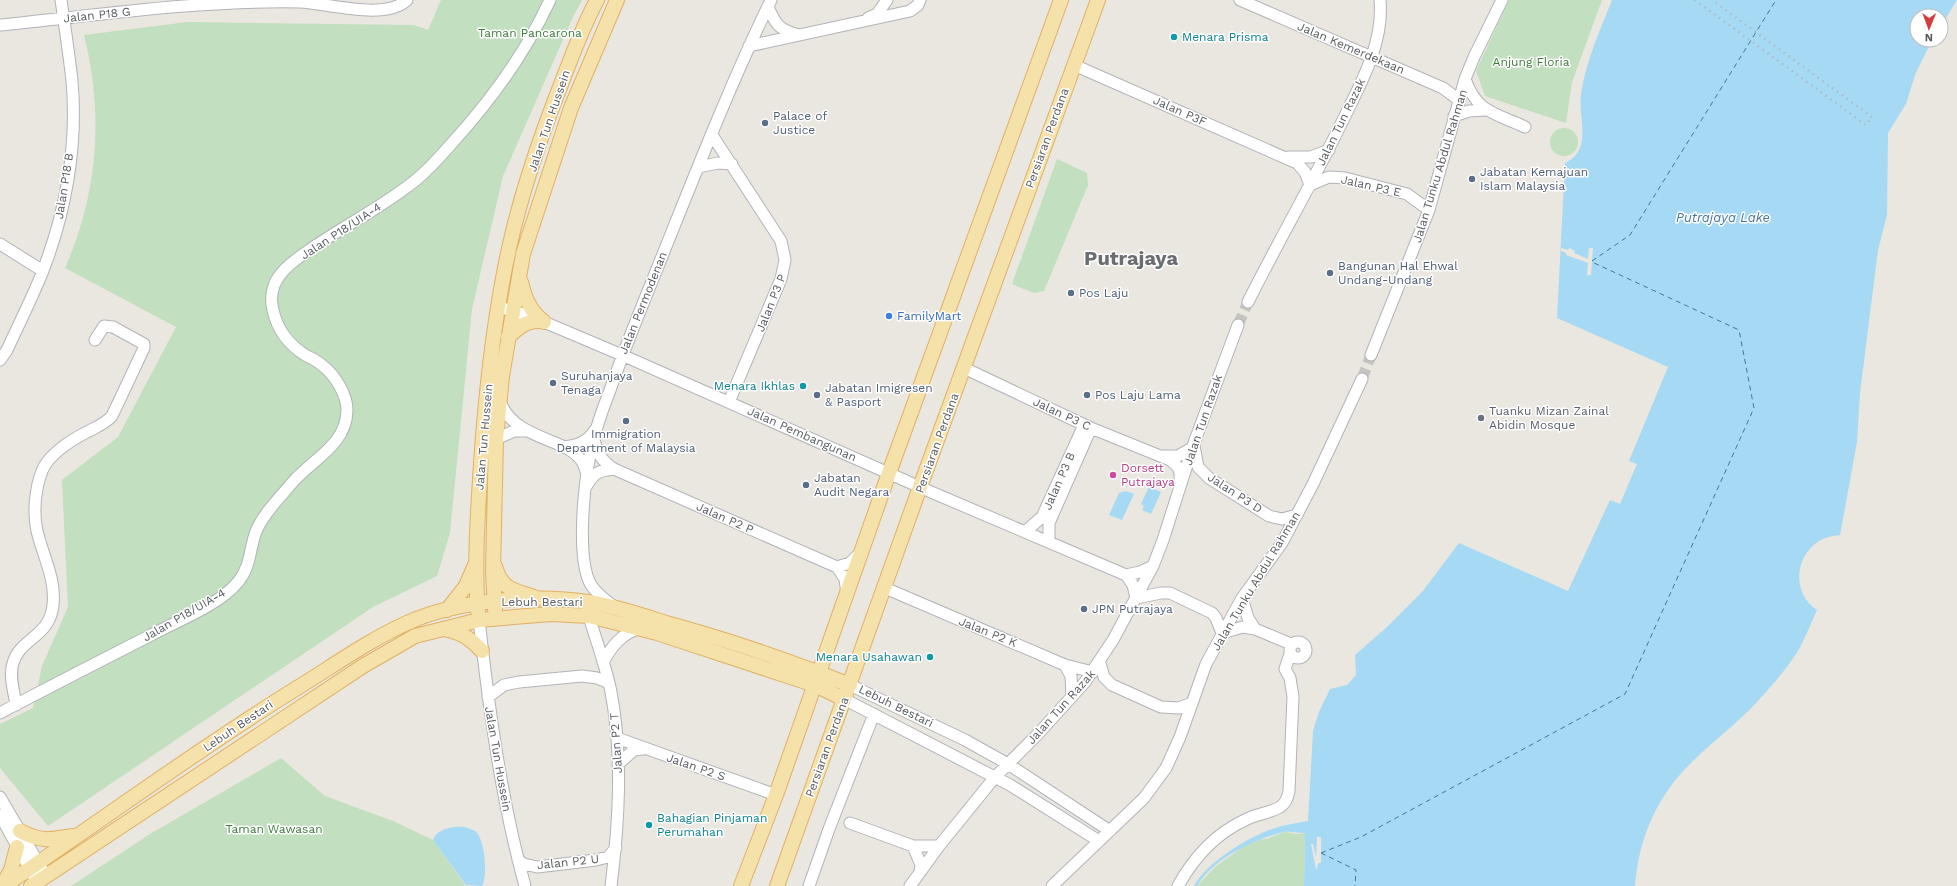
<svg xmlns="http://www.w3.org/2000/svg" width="1957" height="886" font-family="'Work Sans',sans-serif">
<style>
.green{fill:#c2dfbf}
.water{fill:#a6d9f4}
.pier{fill:#eae7e0}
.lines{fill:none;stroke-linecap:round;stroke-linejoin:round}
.ferry{stroke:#44769b;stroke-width:1;stroke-dasharray:5 4;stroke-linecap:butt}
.minor-tunnel{stroke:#c6c4c0;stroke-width:11;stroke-dasharray:11 5.5;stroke-linecap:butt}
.minor-casing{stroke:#b1b3b7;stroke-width:13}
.major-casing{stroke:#e0b164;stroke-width:16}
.minor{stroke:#fff;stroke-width:11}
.major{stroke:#f5e2ab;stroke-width:14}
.rail{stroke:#afb0b0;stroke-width:2.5;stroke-dasharray:1 5;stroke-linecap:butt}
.culture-dot{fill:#0f9aa8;stroke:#fff;stroke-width:1.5}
.service-dot{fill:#5c6f8a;stroke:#fff;stroke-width:1.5}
.shop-dot{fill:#3f7fe0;stroke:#fff;stroke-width:1.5}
.worship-dot{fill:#6b7280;stroke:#fff;stroke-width:1.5}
.hotel-dot{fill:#d1479c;stroke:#fff;stroke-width:1.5}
.labels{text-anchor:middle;stroke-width:3;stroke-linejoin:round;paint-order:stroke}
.street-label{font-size:12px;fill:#595d60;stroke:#fff}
.park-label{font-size:12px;fill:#3f7b3d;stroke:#fff}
.culture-label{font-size:12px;fill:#0d838f;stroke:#fff;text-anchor:start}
.service-label{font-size:12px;fill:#4e5e75;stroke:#fff;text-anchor:start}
.shop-label{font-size:12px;fill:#366cbe;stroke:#fff;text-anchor:start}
.worship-label{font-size:12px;fill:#5b616d;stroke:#fff;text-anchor:start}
.hotel-label{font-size:12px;fill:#b23c85;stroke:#fff;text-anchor:start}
.water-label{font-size:13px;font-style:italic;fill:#44769b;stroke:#fff}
.town-label{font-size:20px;font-weight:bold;fill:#6a6e71;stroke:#fff}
</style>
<rect width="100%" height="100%" fill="#eae7e0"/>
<path class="green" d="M441,0H582L573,17L503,176L472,309L450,533L437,576L373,607L48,826L0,768V724L33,708L42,666L68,607L62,480L118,437L176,327L65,268C98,193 104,115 84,35L188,22L414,25L428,30Z
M1509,0H1602L1572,82L1566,123L1485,96L1476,71Z
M1550 142a14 14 0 1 1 28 0a14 14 0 1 1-28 0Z
M1057,159L1087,173L1088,185L1044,291L1034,293L1012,284Z
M281,758L325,796L393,821L433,840L466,886H71L150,834Z
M1285,832L1297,834L1305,833L1304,886H1197L1215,867L1241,848L1256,840L1266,839Z"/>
<path class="water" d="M1612,0H1957L1941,26V16H1917V40H1932L1915,75L1906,104L1888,133L1887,215L1878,250L1860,393L1857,442L1840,535C1833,536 1825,537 1819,541C1794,557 1792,594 1817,610C1811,623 1806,636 1799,649C1788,668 1772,685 1757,702C1738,723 1713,741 1692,762C1657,796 1639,837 1635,886H1304L1305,833C1298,833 1291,831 1284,832C1254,839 1214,858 1197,886H1194C1207,862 1247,838 1272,829C1284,825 1296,823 1308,821L1313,731L1319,712L1330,689L1347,685L1356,675L1355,655L1388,626L1422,592L1459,543L1568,591L1610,500L1620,504L1637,464L1629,461L1668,367L1557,318L1565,163C1593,150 1578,119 1581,94C1586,61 1600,30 1612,0Z
M1149,487L1161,492L1151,514L1142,510L1144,506L1141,504Z
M1126,491L1134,494L1122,520L1109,515L1119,493Z
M453,827C460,826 469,827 475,831C485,838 488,876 482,886L466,885L433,840C436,831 445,829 453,827Z"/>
<path class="pier" d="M1561,248L1568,250L1569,248L1575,251L1574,253L1588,259L1589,248H1593L1591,275H1587L1588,263L1566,255V253L1561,251Z
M1317,837H1321V863H1318L1317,869H1316L1311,844H1313L1316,857Z"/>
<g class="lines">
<path class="ferry" d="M1592,261L1630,235L1776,0
M1321,853L1361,837L1625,694L1754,408L1739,330L1592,262
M1321,853L1356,870L1355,886"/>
<path class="minor-tunnel" d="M1238,325L1248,302
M1362,379L1371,355"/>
<defs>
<path id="minor" d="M1240,0L1443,88L1459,100
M768,7C776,25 779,30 799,35
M868,18L877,14L887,0
M0,25C100,15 200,0 300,2C327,3 385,21 407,0
M749,46L910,11L918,5L920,0
M1074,65L1297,163L1305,172L1310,185L1329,177L1345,178L1407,194L1429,210
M1465,79C1477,113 1495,113 1525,127
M1454,116L1469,111L1486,110
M712,135L781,241L785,260L781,279L729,402
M1288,157H1311L1329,150
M698,167L718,163L732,164
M0,244L43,271
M1248,302C1279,240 1314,180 1344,118C1362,81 1384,42 1380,0
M498,307L514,311L544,322L622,355L931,492L1126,575L1133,585L1136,598
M1371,355L1429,210L1465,79L1474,57L1502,0
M0,360L7,350C18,326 30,302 40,278C65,217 78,147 72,81C69,54 65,27 61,0
M964,368L1091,428L1170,460C1178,466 1181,469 1180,480
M501,404C518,442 569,437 583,463C585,467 586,471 587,475
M496,439L514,431H525
M594,439C597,454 602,461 614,469L837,567L850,563L860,553
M1194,446L1198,467L1209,478L1269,516L1282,519L1297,515
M562,447C576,446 587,443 595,430
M1163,456H1178L1192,448
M587,485C595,471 600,471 614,469
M1026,531L1042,517L1084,425
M1049,541V523L1091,428
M837,567L845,579L847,594
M1126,575L1140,572L1153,566
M885,588L1065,665L1093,672
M1136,598L1161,593H1170L1212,613L1216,618L1222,633L1243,627L1255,629L1291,644
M1242,598L1248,618L1255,629
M612,605C604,599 597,594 591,585C576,559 584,486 590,455C594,434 601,413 609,393C623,353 639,313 655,274C692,182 728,89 771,0
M589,609V616C596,641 606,666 611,692C623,756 619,822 611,886
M479,620C489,709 501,799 525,886
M1290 650a8 8 0 1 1 16 0a8 8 0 1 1-16 0Z
M603,662C612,646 621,634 640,628
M1100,663L1104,677L1112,685L1161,707L1179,708L1192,703
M1065,665L1071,676L1072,697
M850,685L965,740L1008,764L1110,831
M488,697L504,685L519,682L582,676L597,678L609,683
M844,699L1010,785L1099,841
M16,705C14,692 9,676 13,663C20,638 50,637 53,605C56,579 43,556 37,531C33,513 35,489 42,471C48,455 71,440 87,432C96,427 105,424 112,416L144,348V344L113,327L104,326L95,340
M0,713C51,686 102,660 153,634C179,620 219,605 238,582C252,565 249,547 257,529C265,512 280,497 292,483C311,460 347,445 347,410C347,395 335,375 323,366C318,361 311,358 305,355C288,344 277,329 273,310C270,298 272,285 280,275C287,265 298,258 308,251C339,229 373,212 404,189C423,176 438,159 453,142C492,99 526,52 550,0
M617,738L776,795
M618,764L634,750L643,749
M0,797L46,876
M0,815L37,882
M850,823L913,846
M518,860L524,864L537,867L596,860L608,857L616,848
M920,872L921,865L913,846H939
M809,886L829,829L874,714
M910,886L939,846L995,777L1038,734L1085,682L1113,640L1153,566L1163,540L1194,443L1238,325
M1052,886L1144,798L1166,768L1180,737L1206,664L1242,598L1282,543L1313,484L1362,379
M1178,886C1194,857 1215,834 1245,820C1256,814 1270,813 1280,807C1286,803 1288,797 1289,791L1293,697L1290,678L1285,669L1290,654"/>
<path id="major" d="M521,282C525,299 530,311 544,322
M508,337C518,328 525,321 539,321
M495,566C501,589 513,590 534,597
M447,610L466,586L475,565
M495,610L493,571L496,439L502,376L523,254L571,108L617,0
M478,611C474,563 478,512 481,463C486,390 494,315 510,244C522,191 540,138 560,87C571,58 582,28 597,0
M444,629C462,633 469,637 482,651
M20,831C41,842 49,840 73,836
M3,884L11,870L17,847
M4,886C102,820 197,750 297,688C333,666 369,640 407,623C457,600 535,594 588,602C615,606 641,615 666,623C729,640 790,661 850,685
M31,886L363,666L415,636L479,620L551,614L589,616L657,633L815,685L844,699
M741,886L776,795L889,473L1061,0
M777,886L920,487L1098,0"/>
</defs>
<use href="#minor" class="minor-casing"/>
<use href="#major" class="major-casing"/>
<use href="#minor" class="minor"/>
<use href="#major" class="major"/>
<path class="rail" d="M1695,0L1866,125L1872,117L1712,0"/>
</g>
<g class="culture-dot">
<circle cx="1174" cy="37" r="4"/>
<circle cx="803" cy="386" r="4"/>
<circle cx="930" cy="657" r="4"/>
<circle cx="649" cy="825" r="4"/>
</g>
<g class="service-dot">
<circle cx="765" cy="123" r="4"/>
<circle cx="1472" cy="179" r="4"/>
<circle cx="1330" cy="273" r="4"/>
<circle cx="1071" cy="293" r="4"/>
<circle cx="553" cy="383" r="4"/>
<circle cx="817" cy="395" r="4"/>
<circle cx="1087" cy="395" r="4"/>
<circle cx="626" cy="421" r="4"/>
<circle cx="806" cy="485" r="4"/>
<circle cx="1084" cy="609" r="4"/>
</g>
<circle class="shop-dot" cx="889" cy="316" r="4"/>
<circle class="worship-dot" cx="1481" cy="418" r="4"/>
<circle class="hotel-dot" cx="1113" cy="475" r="4"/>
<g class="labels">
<g class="street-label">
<text transform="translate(97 15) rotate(-6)" y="4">Jalan P18 G</text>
<text transform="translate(1351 48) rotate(23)" y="4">Jalan Kemerdekaan</text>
<text transform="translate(1180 111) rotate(24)" y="4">Jalan P3F</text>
<text transform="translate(549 121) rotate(-71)" y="4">Jalan Tun Hussein</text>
<text transform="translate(1341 122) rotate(-64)" y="4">Jalan Tun Razak</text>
<text transform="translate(1047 138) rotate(-70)" y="4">Persiaran Perdana</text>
<text transform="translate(1440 166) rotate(-73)" y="4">Jalan Tunku Abdul Rahman</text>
<text transform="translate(64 186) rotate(-81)" y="4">Jalan P18 B</text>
<text transform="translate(1371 186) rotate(13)" y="4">Jalan P3 E</text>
<text transform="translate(341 231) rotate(-33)" y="4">Jalan P18/UIA-4</text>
<text transform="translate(643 303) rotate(-68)" y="4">Jalan Permodenan</text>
<text transform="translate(771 303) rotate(-68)" y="4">Jalan P3 P</text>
<text transform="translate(1062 414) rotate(25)" y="4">Jalan P3 C</text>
<text transform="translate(1203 420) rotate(-71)" y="4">Jalan Tun Razak</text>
<text transform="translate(802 434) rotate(24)" y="4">Jalan Pembangunan</text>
<text transform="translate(484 437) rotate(-85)" y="4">Jalan Tun Hussein</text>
<text transform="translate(937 443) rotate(-70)" y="4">Persiaran Perdana</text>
<text transform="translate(1059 481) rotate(-66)" y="4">Jalan P3 B</text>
<text transform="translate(1235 493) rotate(33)" y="4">Jalan P3 D</text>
<text transform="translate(725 518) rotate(24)" y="4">Jalan P2 P</text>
<text transform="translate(1256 581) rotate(-59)" y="4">Jalan Tunku Abdul Rahman</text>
<text x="542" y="606">Lebuh Bestari</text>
<text transform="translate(184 615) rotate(-30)" y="4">Jalan P18/UIA-4</text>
<text transform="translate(988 632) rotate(22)" y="4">Jalan P2 K</text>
<text transform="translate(896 706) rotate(26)" y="4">Lebuh Bestari</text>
<text transform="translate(1061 707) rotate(-48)" y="4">Jalan Tun Razak</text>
<text transform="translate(238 726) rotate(-34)" y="4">Lebuh Bestari</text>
<text transform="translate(616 743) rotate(-94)" y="4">Jalan P2 T</text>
<text transform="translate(827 747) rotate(-70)" y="4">Persiaran Perdana</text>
<text transform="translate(498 759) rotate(80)" y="4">Jalan Tun Hussein</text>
<text transform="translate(696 767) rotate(19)" y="4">Jalan P2 S</text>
<text transform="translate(568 862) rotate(-6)" y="4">Jalan P2 U</text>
</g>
<g class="park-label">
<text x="530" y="37">Taman Pancarona</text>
<text x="1531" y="66">Anjung Floria</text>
<text x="274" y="833">Taman Wawasan</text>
</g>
<g class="culture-label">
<text x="1182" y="41">Menara Prisma</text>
<text x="795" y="390" text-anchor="end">Menara Ikhlas</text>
<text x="922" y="661" text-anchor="end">Menara Usahawan</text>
<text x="657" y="822">Bahagian Pinjaman<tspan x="657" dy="14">Perumahan</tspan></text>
</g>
<g class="service-label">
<text x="773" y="120">Palace of<tspan x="773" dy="14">Justice</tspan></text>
<text x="1480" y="176">Jabatan Kemajuan<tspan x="1480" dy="14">Islam Malaysia</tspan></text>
<text x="1338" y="270">Bangunan Hal Ehwal<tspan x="1338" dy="14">Undang-Undang</tspan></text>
<text x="1079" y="297">Pos Laju</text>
<text x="561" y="380">Suruhanjaya<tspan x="561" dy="14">Tenaga</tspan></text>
<text x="825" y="392">Jabatan Imigresen<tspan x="825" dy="14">&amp; Pasport</tspan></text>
<text x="1095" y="399">Pos Laju Lama</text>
<text x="626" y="438" text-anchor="middle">Immigration<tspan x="626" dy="14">Department of Malaysia</tspan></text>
<text x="814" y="482">Jabatan<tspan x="814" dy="14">Audit Negara</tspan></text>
<text x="1092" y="613">JPN Putrajaya</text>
</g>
<g class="shop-label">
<text x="897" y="320">FamilyMart</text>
</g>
<g class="worship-label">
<text x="1489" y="415">Tuanku Mizan Zainal<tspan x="1489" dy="14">Abidin Mosque</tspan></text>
</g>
<g class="hotel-label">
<text x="1121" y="472">Dorsett<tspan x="1121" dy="14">Putrajaya</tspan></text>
</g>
<g class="water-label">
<text x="1723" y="222">Putrajaya Lake</text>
</g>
<g class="town-label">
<text x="1131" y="265">Putrajaya</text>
</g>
</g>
<g transform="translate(1929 28) rotate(181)"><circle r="19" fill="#ffffff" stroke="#bdbebf"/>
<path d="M0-3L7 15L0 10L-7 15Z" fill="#d43d3f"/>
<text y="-6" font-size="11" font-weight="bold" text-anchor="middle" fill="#595d60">N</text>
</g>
</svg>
